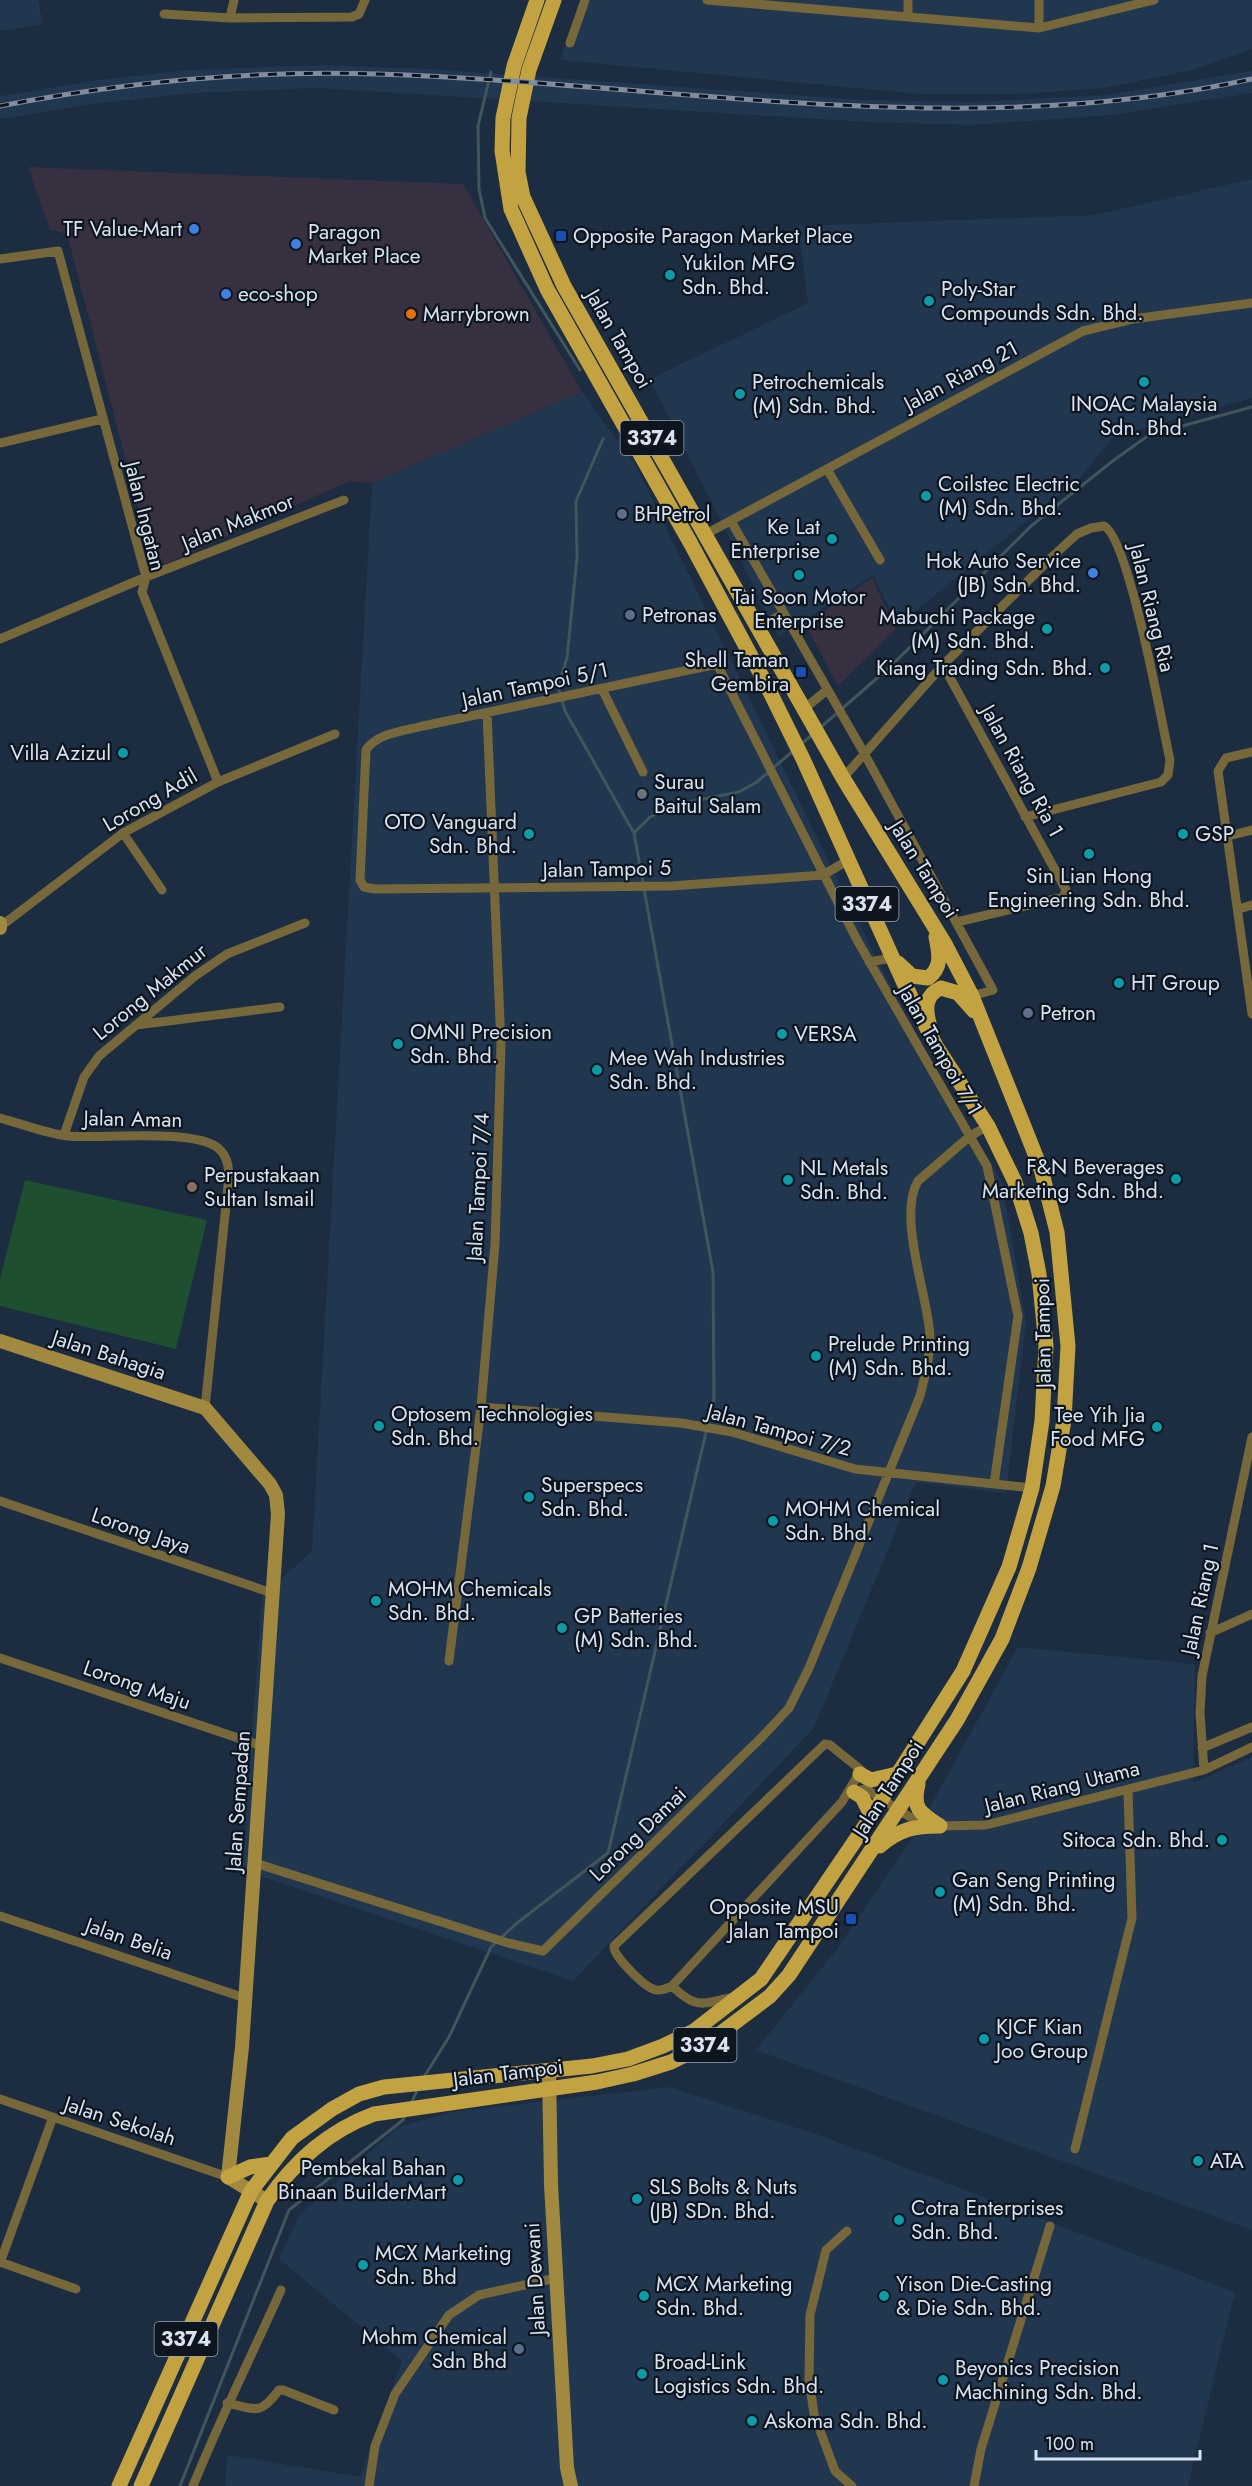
<svg xmlns="http://www.w3.org/2000/svg" width="1252" height="2486" font-family="Jost,sans-serif">
<style>
.commercial{fill:#363040}
.built{fill:#21364f}
.green{fill:#1e4f2e}
.lines{fill:none;stroke-linecap:round;stroke-linejoin:round}
.stream{stroke:#41565b;stroke-width:3}
.street{stroke:#77683c;stroke-width:9}
.secondary{stroke:#a28940;stroke-width:14}
.primary{stroke:#c3a241;stroke-width:15}
.rail-casing{stroke:#808d9e;stroke-width:5}
.rail{stroke:#0d151e;stroke-width:3;stroke-dasharray:9;stroke-linecap:butt}
.shop-dot{fill:#3f7fe0;stroke:#0d151e;stroke-width:2}
.transit-dot{fill:#1a4fb4;stroke:#0d151e;stroke-width:2}
.culture-dot{fill:#0f9aa8;stroke:#0d151e;stroke-width:2}
.food-dot{fill:#e8710a;stroke:#0d151e;stroke-width:2}
.service-dot{fill:#5c6f8a;stroke:#0d151e;stroke-width:2}
.worship-dot{fill:#6b7280;stroke:#0d151e;stroke-width:2}
.education-dot{fill:#8d6e63;stroke:#0d151e;stroke-width:2}
.labels{text-anchor:middle;stroke-width:4.5;stroke-linejoin:round;paint-order:stroke}
.shield{fill:#0d151e;stroke:#9ba4b1;stroke-width:1.5}
.shield-label{font-size:20px;font-weight:bold;fill:#d8e2f0}
.poi-label{font-size:21px;fill:#d8e2f0;stroke:#0d151e;text-anchor:start}
.street-label{font-size:21px;fill:#d8e2f0;stroke:#0d151e}
</style>
<rect width="100%" height="100%" fill="#1c2c41"/>
<path class="commercial" d="M28,167L463,184L582,392L372,483L350,481L165,564L151,557L67,234L50,230Z
M872,578L896,629L838,686L805,624Z"/>
<path class="built" d="M0,0H38L43,24L0,31Z
M581,0H1252V49L1193,70L1104,88L1020,94H919L560,60Z
M319,65L431,69L865,100L972,102L1106,95L1252,71V93L1112,115L973,125L866,122L318,88L194,93L93,104L0,119V96L91,81L188,70Z
M1252,179V398L1113,437L1080,478L898,625L873,575L779,637L650,379L808,303L798,226L1095,215Z
M582,392L635,464L872,950L930,1059L1002,1182L1026,1322L1006,1493L916,1482L814,1728L573,1981L242,1870L262,1596L312,1551L372,483Z
M1018,1647L1195,1664L1193,1783L1252,1757V2230L756,2050L837,1949L915,1834Z
M669,2087L822,2136L1235,2292L1188,2486H225L227,2455L360,2477L402,2361L279,2259L299,2215L398,2127L452,2112Z"/>
<path class="green" d="M25,1180L207,1220L176,1349L0,1306V1279Z"/>
<g class="lines">
<path class="stream" d="M491,72L478,126L479,189L485,218L580,370
M821,727L891,666L1031,526L1114,460L1149,435L1252,407
M800,745L813,734
M634,833L650,817L678,804L739,792L757,782L793,751
M424,2077L449,2037L491,1947L517,1923L608,1853L714,1398L713,1272L634,833L565,711L558,686L567,658L577,557L576,501L603,439
M411,2104L418,2088
M180,2486L289,2210L403,2120L405,2115"/>
<path class="street" d="M707,0L1039,28L1154,0
M908,0V17
M1039,0V28
M164,14L230,18L352,17L359,14L365,0
M230,18L234,0
M570,43L585,0
M0,259L58,251L146,577L142,592L218,782
M0,443L102,419
M827,469L880,560
M731,521L864,753L993,990L972,996
M706,534L1083,331L1133,319L1252,303
M758,627L783,614
M0,639L146,577L344,500
M943,665L1066,890L1063,897L957,922
M602,689L643,772
M804,709L827,690
M1252,752L1226,758L1218,771L1252,1014
M843,778L943,665L1053,556L1077,534L1091,528L1104,526C1129,538 1162,724 1170,760L1168,775L1161,782L1025,817
M123,833L162,890
M1228,836L1252,830
M847,861L823,875L671,886L375,889L364,887L360,880L366,750C377,733 404,731 423,726L717,664L857,940L987,1166L1018,1316L994,1484
M1239,909L1252,905
M0,927L123,833L218,782L335,734
M869,962L892,958
M136,1025L280,1007
M0,1118C22,1124 45,1133 67,1136C101,1139 194,1128 218,1148C230,1158 229,1172 228,1186L205,1408
M64,1135L84,1077L99,1056L195,976L227,954L305,923
M481,1407L681,1423L732,1432L855,1469L1032,1488
M0,1501L272,1593
M1210,1633L1252,1614
M0,1658L262,1746
M449,1661L481,1407L495,1244L501,1045L487,713
M825,1744L830,1745L861,1770L842,1802L672,1986C666,1989 659,1992 653,1989C643,1985 613,1956 614,1946Z
M1202,1748L1252,1727
M1204,1770L1200,1713L1202,1676L1252,1437
M853,1792L866,1789L913,1819L940,1826L986,1825L1204,1770L1252,1747
M255,1863L508,1943L543,1951L762,1737L789,1708L809,1668L920,1396C925,1376 930,1357 930,1336C928,1296 897,1216 918,1181L970,1136L988,1126
M0,1916L245,1998
M672,1986C698,2011 702,2003 734,1997
M0,2099L228,2177
M1075,2149L1132,1918L1128,1791
M847,2231L826,2250L810,2315L809,2379L814,2414L835,2471L852,2486
M0,2262L76,2289
M0,2263L53,2117
M227,2403C257,2410 260,2415 279,2390H283L334,2410
M193,2486C220,2419 252,2355 281,2290
M369,2486L375,2446L395,2394L449,2315L479,2295L556,2278
M974,2486L981,2449L1050,2226"/>
<path class="secondary" d="M0,923V928
M0,1341L205,1408L270,1484L276,1495L278,1514L242,2047L228,2177L267,2201
M549,2070L551,2184L567,2468L571,2486"/>
<path class="primary" d="M898,963L912,976L928,978C943,967 939,953 936,937
M929,1023C925,1008 925,995 941,988L958,993L974,1011
M860,1774L871,1780L897,1774
M918,1784C912,1809 920,1813 940,1826
M854,1792L862,1797L871,1815
M880,1846C899,1829 915,1826 940,1826
M228,2177L250,2167L271,2164
M119,2486L251,2191L292,2138L332,2109L359,2094L384,2087L592,2066L628,2059L663,2046L694,2031L761,1979L863,1829L963,1671L1009,1567L1032,1488L1042,1421L1046,1346L1039,1274L1031,1233L1015,1182L988,1126L936,1046L903,981L803,759L766,684L691,544L547,289L511,209L502,151L503,118L514,66L537,0
M141,2486L267,2201C295,2161 328,2131 374,2114L597,2082L633,2074L671,2062L705,2045L770,1996L789,1975L957,1720L1002,1639L1029,1568L1053,1486L1064,1420L1068,1346L1057,1232L1041,1169L972,996L945,944L843,778L564,286L523,197L518,172L519,118L529,70L554,0"/>
<defs>
<path id="rail" d="M0,106C124,82 251,70 377,74C669,83 962,143 1252,79"/>
</defs>
<use href="#rail" class="rail-casing"/>
<use href="#rail" class="rail"/>
</g>
<g class="shop-dot">
<circle cx="194" cy="229" r="6"/>
<circle cx="296" cy="244" r="6"/>
<circle cx="226" cy="294" r="6"/>
<circle cx="1093" cy="573" r="6"/>
</g>
<g class="transit-dot">
<rect x="555" y="230" width="12" height="12" rx="3"/>
<rect x="795" y="666" width="12" height="12" rx="3"/>
<rect x="845" y="1913" width="12" height="12" rx="3"/>
</g>
<g class="culture-dot">
<circle cx="670" cy="275" r="6"/>
<circle cx="929" cy="301" r="6"/>
<circle cx="1144" cy="382" r="6"/>
<circle cx="740" cy="394" r="6"/>
<circle cx="926" cy="496" r="6"/>
<circle cx="832" cy="539" r="6"/>
<circle cx="799" cy="575" r="6"/>
<circle cx="1047" cy="629" r="6"/>
<circle cx="1105" cy="668" r="6"/>
<circle cx="123" cy="753" r="6"/>
<circle cx="529" cy="834" r="6"/>
<circle cx="1183" cy="834" r="6"/>
<circle cx="1089" cy="854" r="6"/>
<circle cx="1119" cy="983" r="6"/>
<circle cx="782" cy="1034" r="6"/>
<circle cx="398" cy="1044" r="6"/>
<circle cx="597" cy="1070" r="6"/>
<circle cx="1176" cy="1179" r="6"/>
<circle cx="788" cy="1180" r="6"/>
<circle cx="816" cy="1356" r="6"/>
<circle cx="379" cy="1426" r="6"/>
<circle cx="1157" cy="1427" r="6"/>
<circle cx="529" cy="1497" r="6"/>
<circle cx="773" cy="1521" r="6"/>
<circle cx="376" cy="1601" r="6"/>
<circle cx="562" cy="1628" r="6"/>
<circle cx="1222" cy="1840" r="6"/>
<circle cx="940" cy="1892" r="6"/>
<circle cx="984" cy="2039" r="6"/>
<circle cx="1198" cy="2161" r="6"/>
<circle cx="458" cy="2180" r="6"/>
<circle cx="637" cy="2199" r="6"/>
<circle cx="899" cy="2220" r="6"/>
<circle cx="363" cy="2265" r="6"/>
<circle cx="644" cy="2296" r="6"/>
<circle cx="884" cy="2296" r="6"/>
<circle cx="642" cy="2374" r="6"/>
<circle cx="943" cy="2380" r="6"/>
<circle cx="752" cy="2421" r="6"/>
</g>
<circle class="food-dot" cx="411" cy="314" r="6"/>
<g class="service-dot">
<circle cx="622" cy="514" r="6"/>
<circle cx="630" cy="615" r="6"/>
<circle cx="1028" cy="1013" r="6"/>
<circle cx="519" cy="2349" r="6"/>
</g>
<circle class="worship-dot" cx="642" cy="794" r="6"/>
<circle class="education-dot" cx="192" cy="1187" r="6"/>
<g class="labels">
<g class="shield">
<rect x="620.5" y="421" width="63" height="34" rx="4.5"/>
<rect x="835.5" y="887" width="63" height="34" rx="4.5"/>
<rect x="673.5" y="2028" width="63" height="34" rx="4.5"/>
<rect x="154.5" y="2322" width="63" height="34" rx="4.5"/>
</g>
<g class="shield-label">
<text x="652" y="445">3374</text>
<text x="867" y="911">3374</text>
<text x="705" y="2052">3374</text>
<text x="186" y="2346">3374</text>
</g>
<g class="poi-label">
<text x="182" y="236" text-anchor="end">TF Value-Mart</text>
<text x="308" y="239">Paragon<tspan x="308" dy="24">Market Place</tspan></text>
<text x="573" y="243">Opposite Paragon Market Place</text>
<text x="682" y="270">Yukilon MFG<tspan x="682" dy="24">Sdn. Bhd.</tspan></text>
<text x="941" y="296">Poly-Star<tspan x="941" dy="24">Compounds Sdn. Bhd.</tspan></text>
<text x="238" y="301">eco-shop</text>
<text x="423" y="321">Marrybrown</text>
<text x="752" y="389">Petrochemicals<tspan x="752" dy="24">(M) Sdn. Bhd.</tspan></text>
<text x="1144" y="411" text-anchor="middle">INOAC Malaysia<tspan x="1144" dy="24">Sdn. Bhd.</tspan></text>
<text x="938" y="491">Coilstec Electric<tspan x="938" dy="24">(M) Sdn. Bhd.</tspan></text>
<text x="634" y="521">BHPetrol</text>
<text x="820" y="534" text-anchor="end">Ke Lat<tspan x="820" dy="24">Enterprise</tspan></text>
<text x="1081" y="568" text-anchor="end">Hok Auto Service<tspan x="1081" dy="24">(JB) Sdn. Bhd.</tspan></text>
<text x="799" y="604" text-anchor="middle">Tai Soon Motor<tspan x="799" dy="24">Enterprise</tspan></text>
<text x="642" y="622">Petronas</text>
<text x="1035" y="624" text-anchor="end">Mabuchi Package<tspan x="1035" dy="24">(M) Sdn. Bhd.</tspan></text>
<text x="789" y="667" text-anchor="end">Shell Taman<tspan x="789" dy="24">Gembira</tspan></text>
<text x="1093" y="675" text-anchor="end">Kiang Trading Sdn. Bhd.</text>
<text x="111" y="760" text-anchor="end">Villa Azizul</text>
<text x="654" y="789">Surau<tspan x="654" dy="24">Baitul Salam</tspan></text>
<text x="517" y="829" text-anchor="end">OTO Vanguard<tspan x="517" dy="24">Sdn. Bhd.</tspan></text>
<text x="1195" y="841">GSP</text>
<text x="1089" y="883" text-anchor="middle">Sin Lian Hong<tspan x="1089" dy="24">Engineering Sdn. Bhd.</tspan></text>
<text x="1131" y="990">HT Group</text>
<text x="1040" y="1020">Petron</text>
<text x="410" y="1039">OMNI Precision<tspan x="410" dy="24">Sdn. Bhd.</tspan></text>
<text x="794" y="1041">VERSA</text>
<text x="609" y="1065">Mee Wah Industries<tspan x="609" dy="24">Sdn. Bhd.</tspan></text>
<text x="1164" y="1174" text-anchor="end">F&amp;N Beverages<tspan x="1164" dy="24">Marketing Sdn. Bhd.</tspan></text>
<text x="800" y="1175">NL Metals<tspan x="800" dy="24">Sdn. Bhd.</tspan></text>
<text x="204" y="1182">Perpustakaan<tspan x="204" dy="24">Sultan Ismail</tspan></text>
<text x="828" y="1351">Prelude Printing<tspan x="828" dy="24">(M) Sdn. Bhd.</tspan></text>
<text x="391" y="1421">Optosem Technologies<tspan x="391" dy="24">Sdn. Bhd.</tspan></text>
<text x="1145" y="1422" text-anchor="end">Tee Yih Jia<tspan x="1145" dy="24">Food MFG</tspan></text>
<text x="541" y="1492">Superspecs<tspan x="541" dy="24">Sdn. Bhd.</tspan></text>
<text x="785" y="1516">MOHM Chemical<tspan x="785" dy="24">Sdn. Bhd.</tspan></text>
<text x="388" y="1596">MOHM Chemicals<tspan x="388" dy="24">Sdn. Bhd.</tspan></text>
<text x="574" y="1623">GP Batteries<tspan x="574" dy="24">(M) Sdn. Bhd.</tspan></text>
<text x="1210" y="1847" text-anchor="end">Sitoca Sdn. Bhd.</text>
<text x="952" y="1887">Gan Seng Printing<tspan x="952" dy="24">(M) Sdn. Bhd.</tspan></text>
<text x="839" y="1914" text-anchor="end">Opposite MSU<tspan x="839" dy="24">Jalan Tampoi</tspan></text>
<text x="996" y="2034">KJCF Kian<tspan x="996" dy="24">Joo Group</tspan></text>
<text x="1210" y="2168">ATA</text>
<text x="446" y="2175" text-anchor="end">Pembekal Bahan<tspan x="446" dy="24">Binaan BuilderMart</tspan></text>
<text x="649" y="2194">SLS Bolts &amp; Nuts<tspan x="649" dy="24">(JB) SDn. Bhd.</tspan></text>
<text x="911" y="2215">Cotra Enterprises<tspan x="911" dy="24">Sdn. Bhd.</tspan></text>
<text x="375" y="2260">MCX Marketing<tspan x="375" dy="24">Sdn. Bhd</tspan></text>
<text x="656" y="2291">MCX Marketing<tspan x="656" dy="24">Sdn. Bhd.</tspan></text>
<text x="896" y="2291">Yison Die-Casting<tspan x="896" dy="24">&amp; Die Sdn. Bhd.</tspan></text>
<text x="507" y="2344" text-anchor="end">Mohm Chemical<tspan x="507" dy="24">Sdn Bhd</tspan></text>
<text x="654" y="2369">Broad-Link<tspan x="654" dy="24">Logistics Sdn. Bhd.</tspan></text>
<text x="955" y="2375">Beyonics Precision<tspan x="955" dy="24">Machining Sdn. Bhd.</tspan></text>
<text x="764" y="2428">Askoma Sdn. Bhd.</text>
</g>
<g class="street-label">
<text transform="translate(619 339) rotate(60)" y="7">Jalan Tampoi</text>
<text transform="translate(961 376) rotate(-28)" y="7">Jalan Riang 21</text>
<text transform="translate(145 516) rotate(76)" y="7">Jalan Ingatan</text>
<text transform="translate(238 522) rotate(-22)" y="7">Jalan Makmor</text>
<text transform="translate(1152 608) rotate(76)" y="7">Jalan Riang Ria</text>
<text transform="translate(535 685) rotate(-12)" y="7">Jalan Tampoi 5/1</text>
<text transform="translate(1022 771) rotate(61)" y="7">Jalan Riang Ria 1</text>
<text transform="translate(150 800) rotate(-30)" y="7">Lorong Adil</text>
<text transform="translate(607 869) rotate(-1)" y="7">Jalan Tampoi 5</text>
<text transform="translate(924 869) rotate(58)" y="7">Jalan Tampoi</text>
<text transform="translate(150 992) rotate(-39)" y="7">Lorong Makmur</text>
<text transform="translate(940 1050) rotate(60)" y="7">Jalan Tampoi 7/1</text>
<text transform="translate(133 1119) rotate(1)" y="7">Jalan Aman</text>
<text transform="translate(478 1187) rotate(-87)" y="7">Jalan Tampoi 7/4</text>
<text transform="translate(1043 1333) rotate(-91)" y="7">Jalan Tampoi</text>
<text transform="translate(109 1355) rotate(18)" y="7">Jalan Bahagia</text>
<text transform="translate(779 1430) rotate(15)" y="7">Jalan Tampoi 7/2</text>
<text transform="translate(141 1531) rotate(19)" y="7">Lorong Jaya</text>
<text transform="translate(1200 1599) rotate(-78)" y="7">Jalan Riang 1</text>
<text transform="translate(137 1685) rotate(19)" y="7">Lorong Maju</text>
<text transform="translate(1062 1787) rotate(-14)" y="7">Jalan Riang Utama</text>
<text transform="translate(888 1789) rotate(-57)" y="7">Jalan Tampoi</text>
<text transform="translate(238 1801) rotate(-86)" y="7">Jalan Sempadan</text>
<text transform="translate(638 1834) rotate(-44)" y="7">Lorong Damai</text>
<text transform="translate(129 1939) rotate(19)" y="7">Jalan Belia</text>
<text transform="translate(508 2073) rotate(-7)" y="7">Jalan Tampoi</text>
<text transform="translate(120 2121) rotate(18)" y="7">Jalan Sekolah</text>
<text transform="translate(535 2279) rotate(-93)" y="7">Jalan Dewani</text>
</g>
</g>
<path d="M1036 2450v9h164v-9" fill="none" stroke="#d8e2f0" stroke-width="3"/>
<text x="1045" y="2450" font-size="18" fill="#d8e2f0" stroke="#0d151e" stroke-width="4.5" paint-order="stroke">100 m</text>
</svg>
